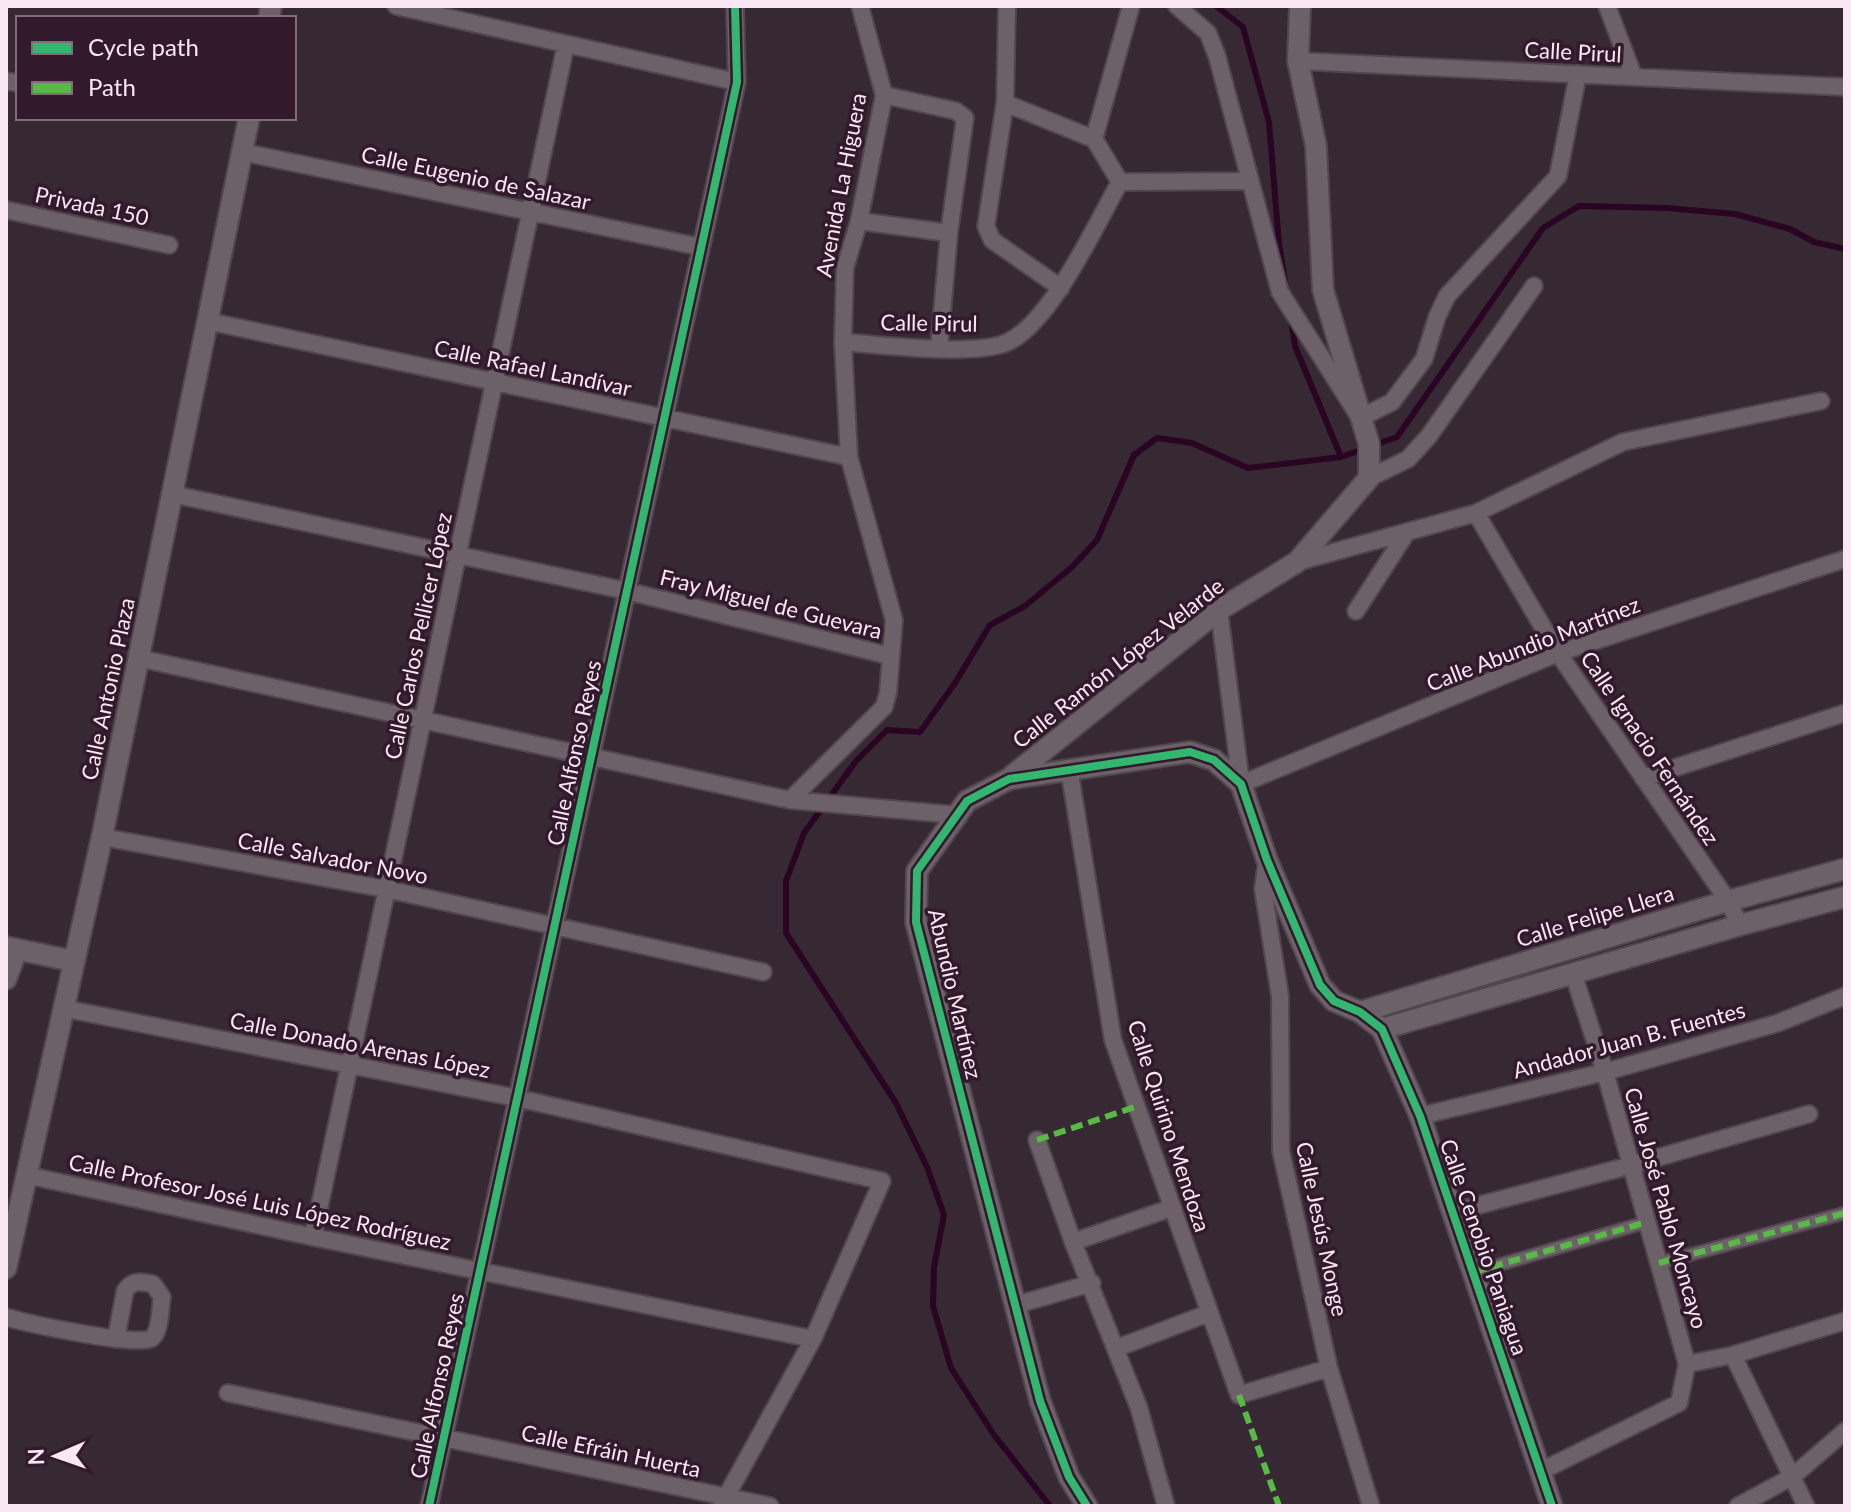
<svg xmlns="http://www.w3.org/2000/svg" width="1851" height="1512" font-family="Lato,sans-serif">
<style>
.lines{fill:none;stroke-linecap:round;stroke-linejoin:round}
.stream{stroke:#290423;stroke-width:6}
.pedestrian-casing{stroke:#52464e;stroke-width:15}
.minor-casing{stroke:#52464e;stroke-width:20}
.tertiary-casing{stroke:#52464e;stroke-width:24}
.pedestrian{stroke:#6d6169;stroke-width:11}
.minor{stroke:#6d6169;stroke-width:16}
.tertiary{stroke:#6d6169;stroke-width:20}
.quiet{stroke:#58b947;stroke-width:6;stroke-dasharray:12 6;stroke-linecap:butt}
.cycleway-casing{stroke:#32192c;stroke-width:13}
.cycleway{stroke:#33b770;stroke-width:8}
.labels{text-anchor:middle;stroke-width:7;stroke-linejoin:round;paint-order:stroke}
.street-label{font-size:22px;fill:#f9e8f4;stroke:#32192c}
</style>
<rect width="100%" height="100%" fill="#372933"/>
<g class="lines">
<path class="stream" d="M1216,6L1243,27L1269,122L1279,244L1285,281
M1291,320L1295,346L1341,457
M1050,1506L994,1435L951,1368L933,1306L934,1267L944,1215L927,1167L896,1103L786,933V881L804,833L856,761L887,730L920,732L955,683L990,625L1025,606L1072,567L1097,540L1134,455L1157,438L1192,443L1248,468L1341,457L1397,437L1543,228L1579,206L1667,208L1735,214L1790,229L1814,242L1845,249"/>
<defs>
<path id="pedestrian" d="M1659,1263L1845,1213
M1474,1272L1647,1222"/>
<path id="minor" d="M396,6L737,82
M1007,6L1005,103L986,226L992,240L1061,288
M1177,6L1208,33L1217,56L1280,292L1360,418L1392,402L1424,359L1437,317L1447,296L1558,176L1578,74
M1607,6L1634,77
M1298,61L1845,87
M6,81L18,83
M884,95L956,111L965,118L949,233L939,348
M1005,103L1094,139L1120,182L1250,181
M1094,139L1131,6
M242,152L701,247
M6,210L169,245
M859,221L949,233
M207,321L849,457
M843,342C881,345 976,357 1008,342C1052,321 1096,224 1120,182
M1369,478L1408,459L1429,436L1534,286
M172,494L627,591L890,656
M1476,513L1558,653L1728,901L1740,925
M1297,562L1476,513L1623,442L1821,401
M1219,610L1241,784L1558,653L1845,559
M1356,611L1407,532
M138,658L790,800L957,815
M1069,768L1113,1040L1239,1395L1329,1368
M1643,778L1845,713
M790,800L884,707L888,693L894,620L849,457L843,342L845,268L859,221L884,95L860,6
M102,837L386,889L763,972
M1267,860L1263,889L1280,996L1281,1151L1329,1368L1371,1506
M62,1008L517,1098L882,1181L813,1339L721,1506
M1420,1116L1605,1072L1778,1023L1845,996
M1037,1140L1073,1242L1139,1408L1166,1506
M26,1175L313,1237L813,1339
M1453,1212L1632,1165L1809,1114
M313,1237L566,44
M1073,1242L1171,1208
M1016,1305L1092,1283
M6,1317C26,1323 140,1348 152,1338C161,1330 160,1308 162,1297L153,1284C141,1282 133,1279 125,1291L116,1339
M1117,1348L1209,1313
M1733,1355L1806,1506
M1687,1364L1733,1355L1845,1321
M228,1393L770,1506
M1541,1471L1679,1403L1687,1364L1605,1072L1573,973
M429,1506L737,82L735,6
M1738,1506L1792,1477L1845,1431"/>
<path id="tertiary" d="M269,18L271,6
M1012,776L1219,610L1297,562L1369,478V444L1323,290L1316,146L1298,61L1300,6
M6,947L73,961
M6,979L17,950
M1360,1012L1728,901L1845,869
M1382,1029L1740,925L1845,897
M6,1268L102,837L249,118
M1087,1506L1069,1477L1040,1401L916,922L917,871L967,801L1009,779L1190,752L1214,760L1241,784L1267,860L1320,985L1334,1001L1360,1012L1382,1029L1420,1116L1552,1506"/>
</defs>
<use href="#pedestrian" class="pedestrian-casing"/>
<use href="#minor" class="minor-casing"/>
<use href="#tertiary" class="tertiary-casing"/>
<use href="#pedestrian" class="pedestrian"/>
<use href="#minor" class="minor"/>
<use href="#tertiary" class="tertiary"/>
<path class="quiet" d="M1037,1140L1135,1107
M1659,1263L1845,1213
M1474,1272L1647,1222
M1239,1395L1279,1506"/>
<defs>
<path id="cycleway" d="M429,1506L737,82L735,6
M1087,1506L1069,1477L1040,1401L916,922L917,871L967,801L1009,779L1190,752L1214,760L1241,784L1267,860L1320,985L1334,1001L1360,1012L1382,1029L1420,1116L1552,1506"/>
</defs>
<use href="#cycleway" class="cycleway-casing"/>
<use href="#cycleway" class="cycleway"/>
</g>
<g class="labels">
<g class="street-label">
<text transform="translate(1573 52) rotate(3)" y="8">Calle Pirul</text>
<text transform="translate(476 178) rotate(12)" y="8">Calle Eugenio de Salazar</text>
<text transform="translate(841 185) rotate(-79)" y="8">Avenida La Higuera</text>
<text transform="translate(92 206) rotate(12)" y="8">Privada 150</text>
<text transform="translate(929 323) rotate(1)" y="8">Calle Pirul</text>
<text transform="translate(533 368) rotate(12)" y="8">Calle Rafael Landívar</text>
<text transform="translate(771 604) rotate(14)" y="8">Fray Miguel de Guevara</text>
<text transform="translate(418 636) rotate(-78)" y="8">Calle Carlos Pellicer López</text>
<text transform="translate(1533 644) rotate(-21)" y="8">Calle Abundio Martínez</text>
<text transform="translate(1118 663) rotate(-38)" y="8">Calle Ramón López Velarde</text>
<text transform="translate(108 689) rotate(-78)" y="8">Calle Antonio Plaza</text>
<text transform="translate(1650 748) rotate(56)" y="8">Calle Ignacio Fernández</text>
<text transform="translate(574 753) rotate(-78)" y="8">Calle Alfonso Reyes</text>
<text transform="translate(333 858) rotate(11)" y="8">Calle Salvador Novo</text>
<text transform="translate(1595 916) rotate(-17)" y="8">Calle Felipe Llera</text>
<text transform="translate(955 994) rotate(77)" y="8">Abundio Martínez</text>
<text transform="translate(1629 1040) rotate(-15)" y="8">Andador Juan B. Fuentes</text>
<text transform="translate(360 1045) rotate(11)" y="8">Calle Donado Arenas López</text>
<text transform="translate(1169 1126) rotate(72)" y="8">Calle Quirino Mendoza</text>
<text transform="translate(260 1202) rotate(12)" y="8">Calle Profesor José Luis López Rodríguez</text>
<text transform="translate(1666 1208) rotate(74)" y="8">Calle José Pablo Moncayo</text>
<text transform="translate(1322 1229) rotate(78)" y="8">Calle Jesús Monge</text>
<text transform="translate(1484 1247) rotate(71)" y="8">Calle Cenobio Paniagua</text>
<text transform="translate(437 1386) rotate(-78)" y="8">Calle Alfonso Reyes</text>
<text transform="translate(611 1451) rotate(12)" y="8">Calle Efráin Huerta</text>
</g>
</g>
<rect width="1851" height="1512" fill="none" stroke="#f9e8f4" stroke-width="16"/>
<rect x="16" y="16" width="280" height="104" fill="#32192c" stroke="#826c7c" stroke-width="2"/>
<rect x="32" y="42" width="40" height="12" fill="#33b770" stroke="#826c7c" stroke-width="2"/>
<text x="88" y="56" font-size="24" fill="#f9e8f4">Cycle path</text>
<rect x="32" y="82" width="40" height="12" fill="#58b947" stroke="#826c7c" stroke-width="2"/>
<text x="88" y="96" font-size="24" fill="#f9e8f4">Path</text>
<g transform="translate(56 1456) rotate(268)" stroke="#32192c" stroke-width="6" paint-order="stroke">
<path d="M0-6L14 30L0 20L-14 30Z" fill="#f9e8f4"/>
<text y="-12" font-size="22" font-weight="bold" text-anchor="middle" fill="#f9e8f4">N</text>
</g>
</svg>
